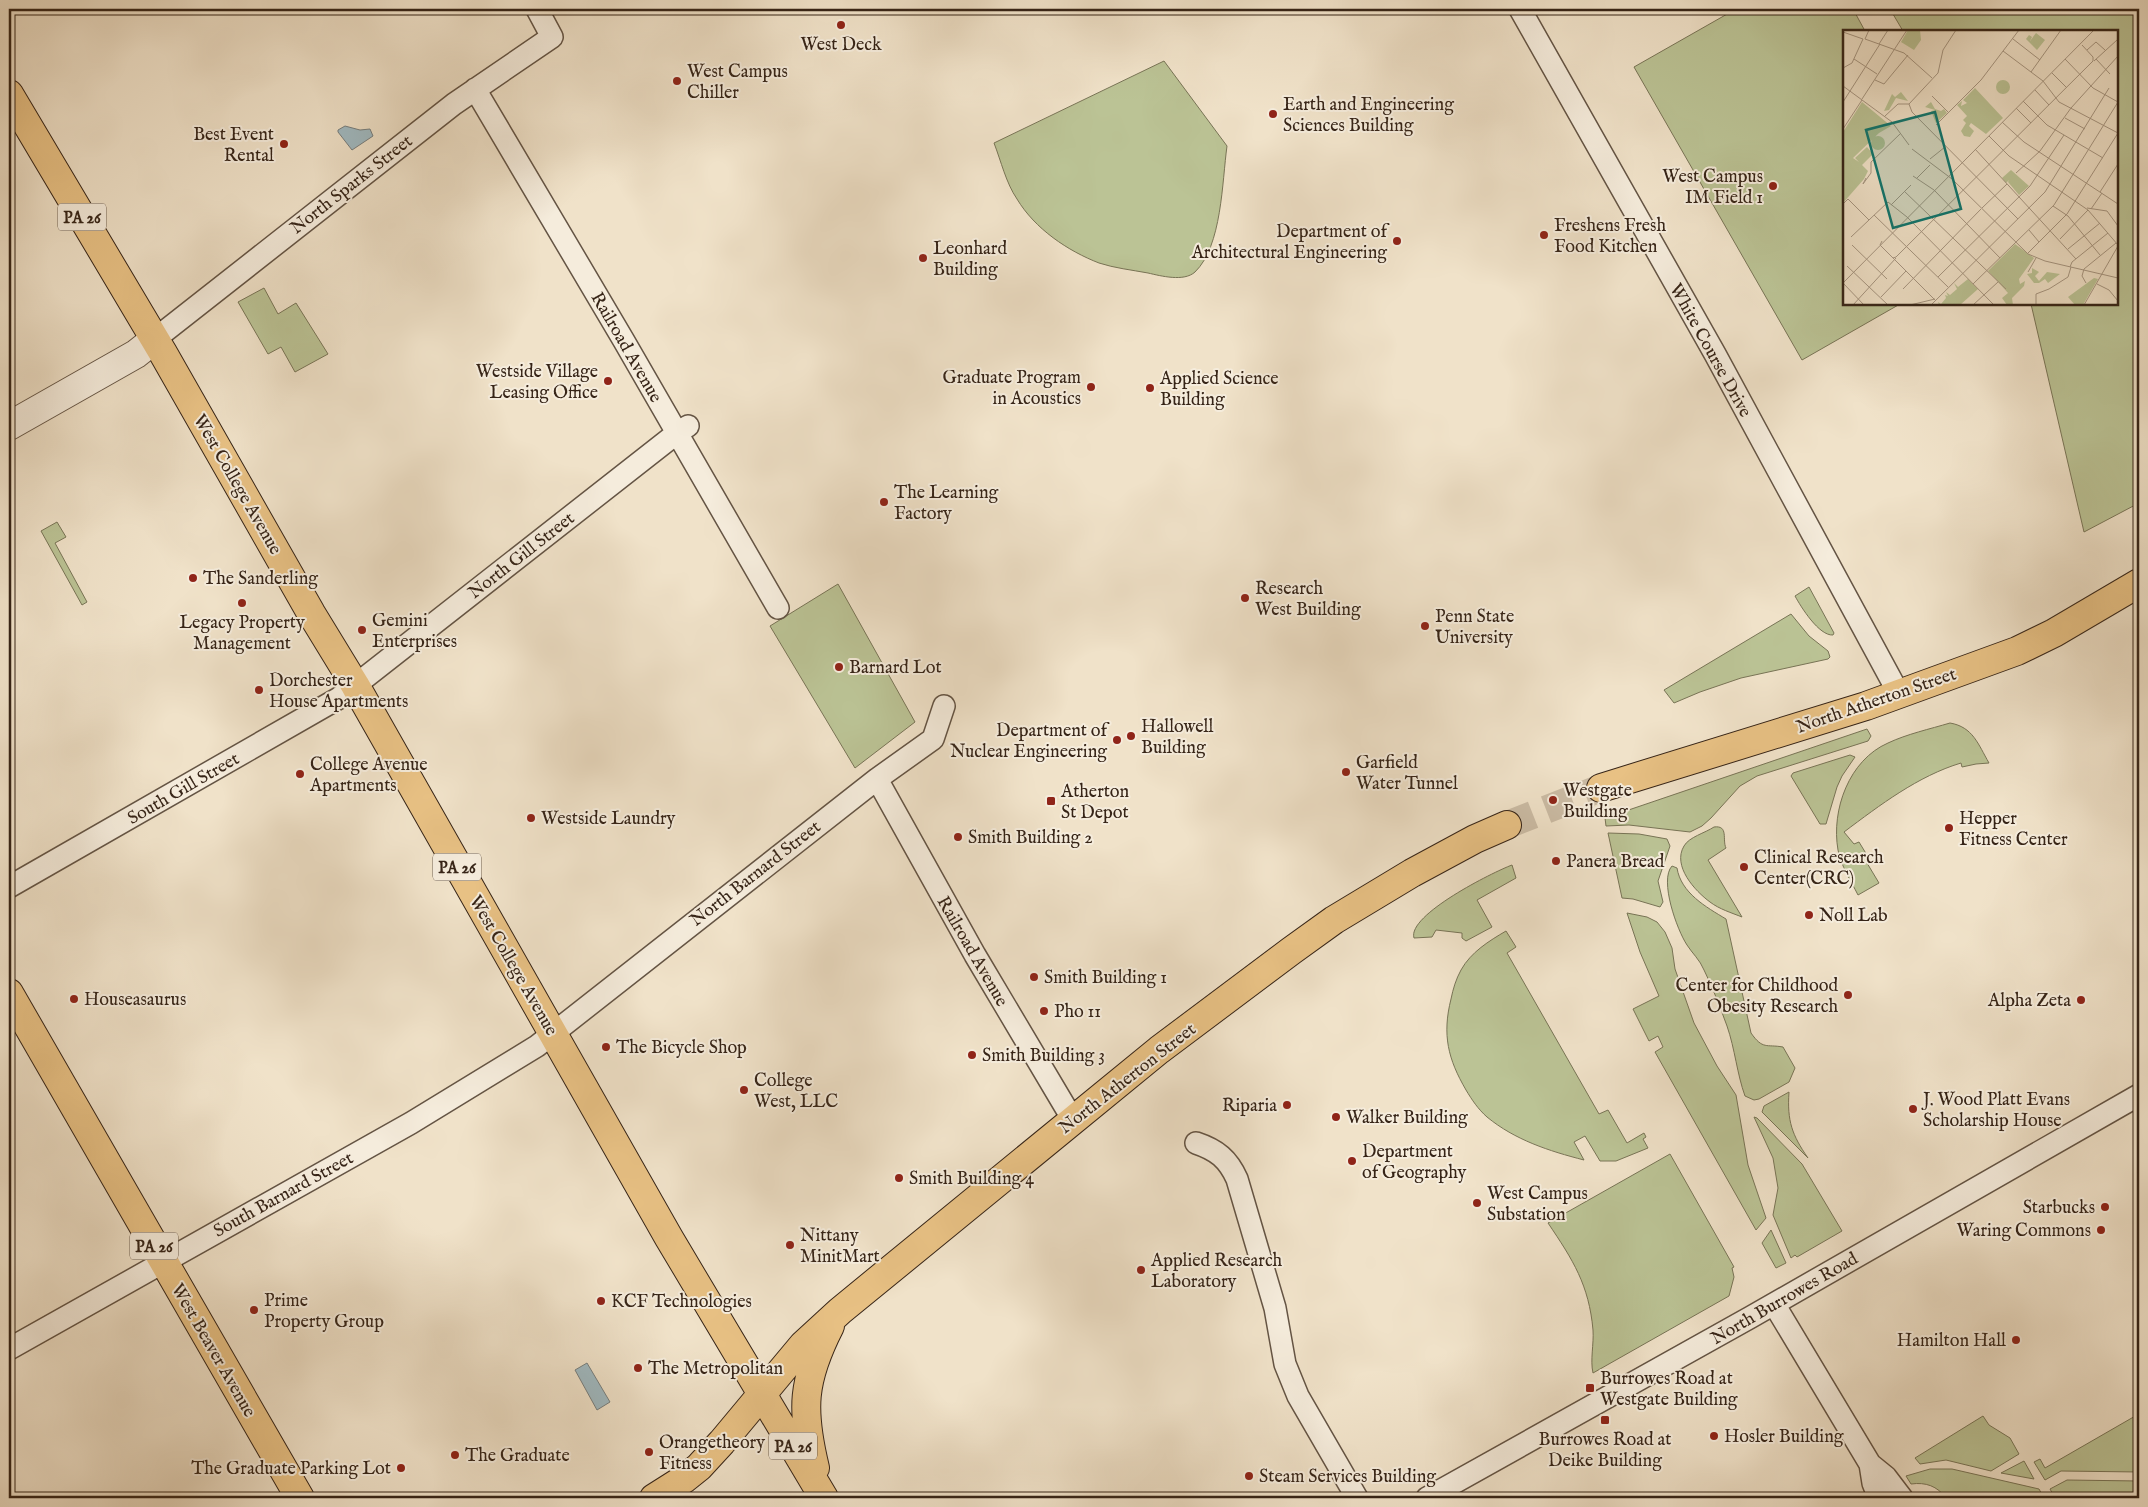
<svg xmlns="http://www.w3.org/2000/svg" width="2148" height="1507" font-family="'IM FELL English',serif">
<style>
.green{fill:#bbc395;stroke:#787456}
.water{fill:#a0bac2;stroke:#767e7e}
.lines{fill:none;stroke-linecap:round;stroke-linejoin:round}
.primary-tunnel{stroke:#cbbca5;stroke-width:28;stroke-dasharray:28 14;stroke-linecap:butt}
.minor-casing{stroke:#645444;stroke-width:24}
.tertiary-casing{stroke:#645444;stroke-width:30}
.primary-casing{stroke:#362417;stroke-width:30}
.minor{stroke:#f5ecdc;stroke-width:21}
.tertiary{stroke:#f5ecdc;stroke-width:28}
.primary{stroke:#e8c184;stroke-width:28}
.poi-dot{fill:#8f2418;stroke:#f5ecdc;stroke-width:2}
.labels{text-anchor:middle;stroke-width:4;stroke-linejoin:round;paint-order:stroke}
.shield{fill:#f5ecdc;stroke:#6f6052;stroke-width:1}
.shield-label{font-size:16px;font-weight:bold;fill:#362417}
.poi-label{font-size:18px;fill:#362417;stroke:#f5ecdc;text-anchor:start}
.street-label{font-size:18px;fill:#362417;stroke:#f5ecdc}
.inset-road{fill:none;stroke:#a69682;stroke-width:1}
.view{fill:#0f766e;fill-opacity:0.15;stroke:#0f766e;stroke-width:2.5}
.inset-edge{fill:none;stroke:#362417;stroke-width:2.5}
</style>
<rect width="100%" height="100%" fill="#f0e2c9"/>
<filter id="stains"><feTurbulence type="fractalNoise" baseFrequency=".004" numOctaves="4"/><feColorMatrix values="0 0 0 0 .2 0 0 0 0 .09 0 0 0 0 .02 0 0 0 .5 -.17"/></filter>
<radialGradient id="worn" r=".72"><stop offset=".6" stop-color="#630" stop-opacity="0"/><stop offset="1" stop-color="#630" stop-opacity=".3"/></radialGradient>
<path class="green" d="M1736,9H1853L1865,31H1844V304H1900L1802,360L1634,67Z
M1890,9H2139V503L2084,532L2031,304H2117V31H1903Z
M1164,61L1227,146C1222,182 1222,246 1195,272C1184,282 1161,276 1148,273C1132,270 1114,268 1099,263C1068,251 1035,229 1017,199C1006,183 1001,161 994,143Z
M264,288L278,314L296,303L328,354L295,372L281,347L268,354L238,302Z
M57,522L66,537L55,543L87,602L82,605L41,531Z
M838,584L915,722L855,768L770,626Z
M1809,587L1834,633L1833,635C1819,636 1801,607 1795,596Z
M1791,614L1809,636L1828,651L1830,657L1828,659L1741,678L1700,692L1674,703L1664,690Z
M1950,723C1973,727 1978,744 1989,763L1976,764L1962,767L1961,763C1918,776 1880,805 1844,832L1854,844L1859,842L1870,860L1865,863H1867L1879,883L1858,895C1851,881 1841,866 1838,850C1831,810 1849,760 1888,743C1907,734 1930,729 1950,723Z
M1867,729L1871,736L1868,741L1757,776L1740,786L1711,818L1702,826L1690,832L1629,825L1606,826L1605,818Z
M1850,755L1855,757L1842,776L1837,787L1826,824H1820L1791,776L1793,773Z
M1714,827C1729,825 1722,840 1726,848L1708,860L1742,917C1732,913 1719,909 1710,902C1695,891 1672,866 1684,846C1689,837 1705,833 1714,827Z
M1608,833L1639,834L1667,839L1670,846L1658,881L1663,902L1660,907L1633,899L1622,898Z
M1512,865L1516,878L1477,900L1492,927L1466,941L1462,938V933L1436,930L1432,937L1414,938C1407,915 1493,872 1512,865Z
M1672,866L1677,868C1681,893 1706,907 1726,919L1751,1033C1763,1050 1766,1044 1783,1047L1795,1068L1789,1082L1759,1099L1754,1100L1745,1096C1737,1074 1735,1049 1727,1026C1720,1007 1713,988 1704,970C1700,960 1692,953 1687,945C1677,930 1659,880 1672,866Z
M1627,913L1647,917L1657,922L1665,932L1672,948L1675,969L1694,1023L1717,1066L1736,1095L1748,1165L1766,1218L1756,1230L1655,1052L1663,1047L1658,1036L1649,1041L1633,1009L1659,996L1640,952Z
M1506,931L1516,947L1507,953L1599,1114L1608,1110L1627,1143L1644,1133L1646,1137L1643,1139L1648,1148L1616,1161H1600L1585,1136L1574,1142L1584,1160C1549,1151 1515,1140 1487,1117C1478,1109 1472,1100 1466,1090C1448,1059 1442,1035 1451,999C1453,989 1456,979 1461,970C1471,952 1489,941 1506,931Z
M1789,1092C1787,1121 1792,1135 1808,1158L1762,1112L1764,1106Z
M1754,1117L1757,1118L1802,1164L1842,1231L1797,1257L1795,1255L1791,1258L1773,1215L1778,1188L1773,1158Z
M1670,1154L1734,1267L1732,1268L1734,1277L1729,1296L1593,1373C1590,1360 1594,1344 1593,1330C1589,1285 1573,1260 1548,1223Z
M1771,1230L1786,1263L1776,1268L1762,1243Z
M2137,1415L2139,1419L2138,1426L2139,1429V1472L2061,1471L2045,1480L2034,1462L2040,1459L2045,1468Z
M1983,1416L1989,1425L2010,1438L2019,1454L1991,1471L1946,1460L1920,1464L1915,1458Z
M2024,1461L2034,1479L2001,1473Z
M1930,1469H1952L2039,1489L2044,1498H1946C1937,1486 1926,1482 1911,1484L1906,1476Z
M2067,1480L2139,1481V1498H2055L2050,1489Z"/>
<path class="water" d="M345,126L360,130L370,129L373,136L352,150L338,132V130Z
M587,1363L610,1402L597,1410L575,1370Z"/>
<g class="lines">
<path class="primary-tunnel" d="M1507,825L1601,788"/>
<defs>
<path id="minor" d="M1520,9L1715,354L1899,694
M475,89L624,341L778,608
M155,339L454,104L552,37L537,9
M877,779L975,955L1073,1120
M9,887L339,698L677,433L688,426
M1196,1143C1217,1150 1228,1159 1237,1179L1275,1308L1285,1364L1298,1396L1357,1498
M1774,1304L1870,1464L1873,1483L1879,1498
M9,1349L411,1123L537,1046L877,779L933,739L944,706
M1870,1464L1886,1477L1902,1498
M1427,1498L1751,1317L2139,1095"/>
<path id="tertiary" d="M9,426L136,354L155,339"/>
<path id="primary" d="M9,94L163,353L311,613L355,685L669,1238L824,1498
M1601,788L1866,706L2017,651L2054,633L2139,583
M9,993L300,1498
M815,1468C801,1410 802,1381 830,1326
M654,1498L684,1479L699,1467L722,1442L803,1345L840,1311L1159,1050L1291,951L1334,920L1412,873L1475,839L1507,825"/>
</defs>
<use href="#minor" class="minor-casing"/>
<use href="#tertiary" class="tertiary-casing"/>
<use href="#primary" class="primary-casing"/>
<use href="#minor" class="minor"/>
<use href="#tertiary" class="tertiary"/>
<use href="#primary" class="primary"/>
</g>
<g class="poi-dot">
<circle cx="841" cy="25" r="5"/>
<circle cx="677" cy="81" r="5"/>
<circle cx="1273" cy="114" r="5"/>
<circle cx="284" cy="144" r="5"/>
<circle cx="1773" cy="186" r="5"/>
<circle cx="1544" cy="235" r="5"/>
<circle cx="1397" cy="241" r="5"/>
<circle cx="923" cy="258" r="5"/>
<circle cx="608" cy="381" r="5"/>
<circle cx="1091" cy="387" r="5"/>
<circle cx="1150" cy="388" r="5"/>
<circle cx="884" cy="502" r="5"/>
<circle cx="193" cy="578" r="5"/>
<circle cx="1245" cy="598" r="5"/>
<circle cx="242" cy="603" r="5"/>
<circle cx="1425" cy="626" r="5"/>
<circle cx="362" cy="630" r="5"/>
<circle cx="839" cy="667" r="5"/>
<circle cx="259" cy="690" r="5"/>
<circle cx="1131" cy="736" r="5"/>
<circle cx="1117" cy="740" r="5"/>
<circle cx="1346" cy="772" r="5"/>
<circle cx="300" cy="774" r="5"/>
<circle cx="1553" cy="800" r="5"/>
<rect x="1046" y="796" width="10" height="10" rx="2.5"/>
<circle cx="531" cy="818" r="5"/>
<circle cx="1949" cy="828" r="5"/>
<circle cx="958" cy="837" r="5"/>
<circle cx="1556" cy="861" r="5"/>
<circle cx="1744" cy="867" r="5"/>
<circle cx="1809" cy="915" r="5"/>
<circle cx="1034" cy="977" r="5"/>
<circle cx="1848" cy="995" r="5"/>
<circle cx="74" cy="999" r="5"/>
<circle cx="2081" cy="1000" r="5"/>
<circle cx="1044" cy="1011" r="5"/>
<circle cx="606" cy="1047" r="5"/>
<circle cx="972" cy="1055" r="5"/>
<circle cx="744" cy="1090" r="5"/>
<circle cx="1287" cy="1105" r="5"/>
<circle cx="1913" cy="1109" r="5"/>
<circle cx="1336" cy="1117" r="5"/>
<circle cx="1352" cy="1161" r="5"/>
<circle cx="899" cy="1178" r="5"/>
<circle cx="1477" cy="1203" r="5"/>
<circle cx="2105" cy="1207" r="5"/>
<circle cx="2101" cy="1230" r="5"/>
<circle cx="790" cy="1245" r="5"/>
<circle cx="1141" cy="1270" r="5"/>
<circle cx="601" cy="1301" r="5"/>
<circle cx="254" cy="1310" r="5"/>
<circle cx="2016" cy="1340" r="5"/>
<circle cx="638" cy="1368" r="5"/>
<rect x="1585" y="1383" width="10" height="10" rx="2.5"/>
<rect x="1600" y="1415" width="10" height="10" rx="2.5"/>
<circle cx="1714" cy="1436" r="5"/>
<circle cx="649" cy="1452" r="5"/>
<circle cx="455" cy="1455" r="5"/>
<circle cx="401" cy="1468" r="5"/>
<circle cx="1249" cy="1476" r="5"/>
</g>
<g class="labels">
<g class="shield">
<rect x="58" y="203.5" width="48" height="27" rx="4"/>
<rect x="433" y="853.5" width="48" height="27" rx="4"/>
<rect x="130" y="1232.5" width="48" height="27" rx="4"/>
<rect x="769" y="1432.5" width="48" height="27" rx="4"/>
</g>
<g class="shield-label">
<text x="82" y="223">PA 26</text>
<text x="457" y="873">PA 26</text>
<text x="154" y="1252">PA 26</text>
<text x="793" y="1452">PA 26</text>
</g>
<g class="poi-label">
<text x="841" y="50" text-anchor="middle">West Deck</text>
<text x="687" y="77">West Campus<tspan x="687" dy="21">Chiller</tspan></text>
<text x="1283" y="110">Earth and Engineering<tspan x="1283" dy="21">Sciences Building</tspan></text>
<text x="274" y="140" text-anchor="end">Best Event<tspan x="274" dy="21">Rental</tspan></text>
<text x="1763" y="182" text-anchor="end">West Campus<tspan x="1763" dy="21">IM Field 1</tspan></text>
<text x="1554" y="231">Freshens Fresh<tspan x="1554" dy="21">Food Kitchen</tspan></text>
<text x="1387" y="237" text-anchor="end">Department of<tspan x="1387" dy="21">Architectural Engineering</tspan></text>
<text x="933" y="254">Leonhard<tspan x="933" dy="21">Building</tspan></text>
<text x="598" y="377" text-anchor="end">Westside Village<tspan x="598" dy="21">Leasing Office</tspan></text>
<text x="1081" y="383" text-anchor="end">Graduate Program<tspan x="1081" dy="21">in Acoustics</tspan></text>
<text x="1160" y="384">Applied Science<tspan x="1160" dy="21">Building</tspan></text>
<text x="894" y="498">The Learning<tspan x="894" dy="21">Factory</tspan></text>
<text x="203" y="584">The Sanderling</text>
<text x="1255" y="594">Research<tspan x="1255" dy="21">West Building</tspan></text>
<text x="1435" y="622">Penn State<tspan x="1435" dy="21">University</tspan></text>
<text x="372" y="626">Gemini<tspan x="372" dy="21">Enterprises</tspan></text>
<text x="242" y="628" text-anchor="middle">Legacy Property<tspan x="242" dy="21">Management</tspan></text>
<text x="849" y="673">Barnard Lot</text>
<text x="269" y="686">Dorchester<tspan x="269" dy="21">House Apartments</tspan></text>
<text x="1141" y="732">Hallowell<tspan x="1141" dy="21">Building</tspan></text>
<text x="1107" y="736" text-anchor="end">Department of<tspan x="1107" dy="21">Nuclear Engineering</tspan></text>
<text x="1356" y="768">Garfield<tspan x="1356" dy="21">Water Tunnel</tspan></text>
<text x="310" y="770">College Avenue<tspan x="310" dy="21">Apartments</tspan></text>
<text x="1563" y="796">Westgate<tspan x="1563" dy="21">Building</tspan></text>
<text x="1061" y="797">Atherton<tspan x="1061" dy="21">St Depot</tspan></text>
<text x="541" y="824">Westside Laundry</text>
<text x="1959" y="824">Hepper<tspan x="1959" dy="21">Fitness Center</tspan></text>
<text x="968" y="843">Smith Building 2</text>
<text x="1754" y="863">Clinical Research<tspan x="1754" dy="21">Center(CRC)</tspan></text>
<text x="1566" y="867">Panera Bread</text>
<text x="1819" y="921">Noll Lab</text>
<text x="1044" y="983">Smith Building 1</text>
<text x="1838" y="991" text-anchor="end">Center for Childhood<tspan x="1838" dy="21">Obesity Research</tspan></text>
<text x="84" y="1005">Houseasaurus</text>
<text x="2071" y="1006" text-anchor="end">Alpha Zeta</text>
<text x="1054" y="1017">Pho 11</text>
<text x="616" y="1053">The Bicycle Shop</text>
<text x="982" y="1061">Smith Building 3</text>
<text x="754" y="1086">College<tspan x="754" dy="21">West, LLC</tspan></text>
<text x="1923" y="1105">J. Wood Platt Evans<tspan x="1923" dy="21">Scholarship House</tspan></text>
<text x="1277" y="1111" text-anchor="end">Riparia</text>
<text x="1346" y="1123">Walker Building</text>
<text x="1362" y="1157">Department<tspan x="1362" dy="21">of Geography</tspan></text>
<text x="909" y="1184">Smith Building 4</text>
<text x="1487" y="1199">West Campus<tspan x="1487" dy="21">Substation</tspan></text>
<text x="2095" y="1213" text-anchor="end">Starbucks</text>
<text x="2091" y="1236" text-anchor="end">Waring Commons</text>
<text x="800" y="1241">Nittany<tspan x="800" dy="21">MinitMart</tspan></text>
<text x="1151" y="1266">Applied Research<tspan x="1151" dy="21">Laboratory</tspan></text>
<text x="264" y="1306">Prime<tspan x="264" dy="21">Property Group</tspan></text>
<text x="611" y="1307">KCF Technologies</text>
<text x="2006" y="1346" text-anchor="end">Hamilton Hall</text>
<text x="648" y="1374">The Metropolitan</text>
<text x="1600" y="1384">Burrowes Road at<tspan x="1600" dy="21">Westgate Building</tspan></text>
<text x="1724" y="1442">Hosler Building</text>
<text x="1605" y="1445" text-anchor="middle">Burrowes Road at<tspan x="1605" dy="21">Deike Building</tspan></text>
<text x="659" y="1448">Orangetheory<tspan x="659" dy="21">Fitness</tspan></text>
<text x="465" y="1461">The Graduate</text>
<text x="391" y="1474" text-anchor="end">The Graduate Parking Lot</text>
<text x="1259" y="1482">Steam Services Building</text>
</g>
<g class="street-label">
<text transform="translate(351 184) rotate(-38)" y="6">North Sparks Street</text>
<text transform="translate(627 347) rotate(60)" y="6">Railroad Avenue</text>
<text transform="translate(1711 350) rotate(61)" y="6">White Course Drive</text>
<text transform="translate(238 484) rotate(60)" y="6">West College Avenue</text>
<text transform="translate(521 555) rotate(-38)" y="6">North Gill Street</text>
<text transform="translate(1876 700) rotate(-19)" y="6">North Atherton Street</text>
<text transform="translate(183 788) rotate(-30)" y="6">South Gill Street</text>
<text transform="translate(755 873) rotate(-38)" y="6">North Barnard Street</text>
<text transform="translate(973 951) rotate(60)" y="6">Railroad Avenue</text>
<text transform="translate(514 965) rotate(60)" y="6">West College Avenue</text>
<text transform="translate(1127 1078) rotate(-38)" y="6">North Atherton Street</text>
<text transform="translate(283 1194) rotate(-29)" y="6">South Barnard Street</text>
<text transform="translate(1784 1298) rotate(-30)" y="6">North Burrowes Road</text>
<text transform="translate(214 1350) rotate(60)" y="6">West Beaver Avenue</text>
</g>
</g>
<g transform="translate(1843 30)">
<rect width="275" height="275" fill="#f0e2c9"/>
<path d="M65,0H77L78,10L71,20L58,12ZM193,3L202,10L194,20L183,9L186,5L189,7L187,11ZM153 57a7 7 0 1 1 14 0a7 7 0 1 1-14 0ZM132,58L160,88L143,104L128,93L126,96L131,101L127,107L121,106L118,101L123,93L120,90L124,86L114,75L119,71L118,76L124,73L120,70ZM58,62L65,71L53,68L46,80L41,81L49,64L52,67ZM19,72L48,96L36,103L10,128L16,132L12,128L24,117L30,124L19,135L25,141L21,149L0,173V102ZM88,72L92,79L98,81L101,79L104,83L93,93L88,81L92,80L82,77ZM28 113a7 7 0 1 1 14 0a7 7 0 1 1-14 0ZM168,140L186,156L176,165L165,152L166,150L163,153L159,148ZM172,214L191,228L176,249L177,254L182,251L181,256L169,268L170,275H164L159,268L165,263L145,241ZM189,238L196,242L192,246L196,251L204,242L217,244L205,253L202,249L196,253H191L184,244L189,243ZM251,248L255,249L240,275H232L225,267ZM125,249L135,259L117,275H96L95,272L98,274L103,268L102,265L105,266L103,262L107,265L114,259L111,253L115,257Z" fill="#bbc395"/>
<path class="inset-road" d="M26,0L22,9L61,23L89,48M0,2L20,9L9,33L0,38M170,9L197,30M36,14L45,0M244,20L253,12L262,20M160,21L200,51L216,72L275,103M11,29L34,44M253,29L267,44M251,31L274,10M188,42L218,0M209,43L224,58M32,50L41,54L65,25M0,56L49,92L66,115M192,60L206,75M89,66L106,83M19,69L64,0M180,71L204,95L260,128M0,72L37,14M66,74L69,82L175,189M66,74L95,43L100,20L113,0M173,78L188,93M42,86L55,74H66M222,88L242,99M159,92L181,112L275,174M93,95L138,50L176,0M0,99L19,70M146,106L166,126L245,180L275,215M69,119L109,149L185,224L202,231L275,248M132,119L233,229M87,129L102,117M173,143L197,121L228,78L275,26M70,146L91,160L157,228M23,148L20,154L28,143V132L58,103M74,148L87,135M61,161L163,259M257,162L275,134M0,174L5,169L26,190M48,175L68,155M210,176L225,186L257,225M139,178L164,154M244,178L264,181L275,196M248,179L259,163M31,185L105,257M186,200L196,212M8,207L45,172L64,187L151,275M217,209L245,180M39,211L37,215L50,228L53,227L250,31V27L239,15M9,215L44,249M225,219L257,193M185,223L224,184L275,103M50,228L92,270M4,236L45,275M227,237L229,232L265,203M185,242L193,228M95,247L187,156L221,105M0,253L21,275M0,253L251,0M243,253L239,246L241,239L273,213M130,254L211,175L275,72L250,58L222,29M254,254L266,260L275,271M60,259L138,179M38,267L63,241M10,275L53,228M67,275L92,269M88,275L202,162L266,58M130,275L155,252M193,275V264L206,259L225,247L228,237M241,275L275,216"/>
<path class="view" d="M92,82L118,179L50,198L23,100Z"/>
<rect width="275" height="275" class="inset-edge"/>
</g>
<rect width="2148" height="1507" fill="none" stroke="#f0e2c9" stroke-width="30"/>
<rect x="10" y="10" width="2128" height="1487" fill="none" stroke="#362417" stroke-width="2.5"/>
<rect x="15" y="15" width="2118" height="1477" fill="none" stroke="#362417"/>
<rect width="100%" height="100%" filter="url(#stains)"/>
<rect width="100%" height="100%" fill="url(#worn)"/>
</svg>
